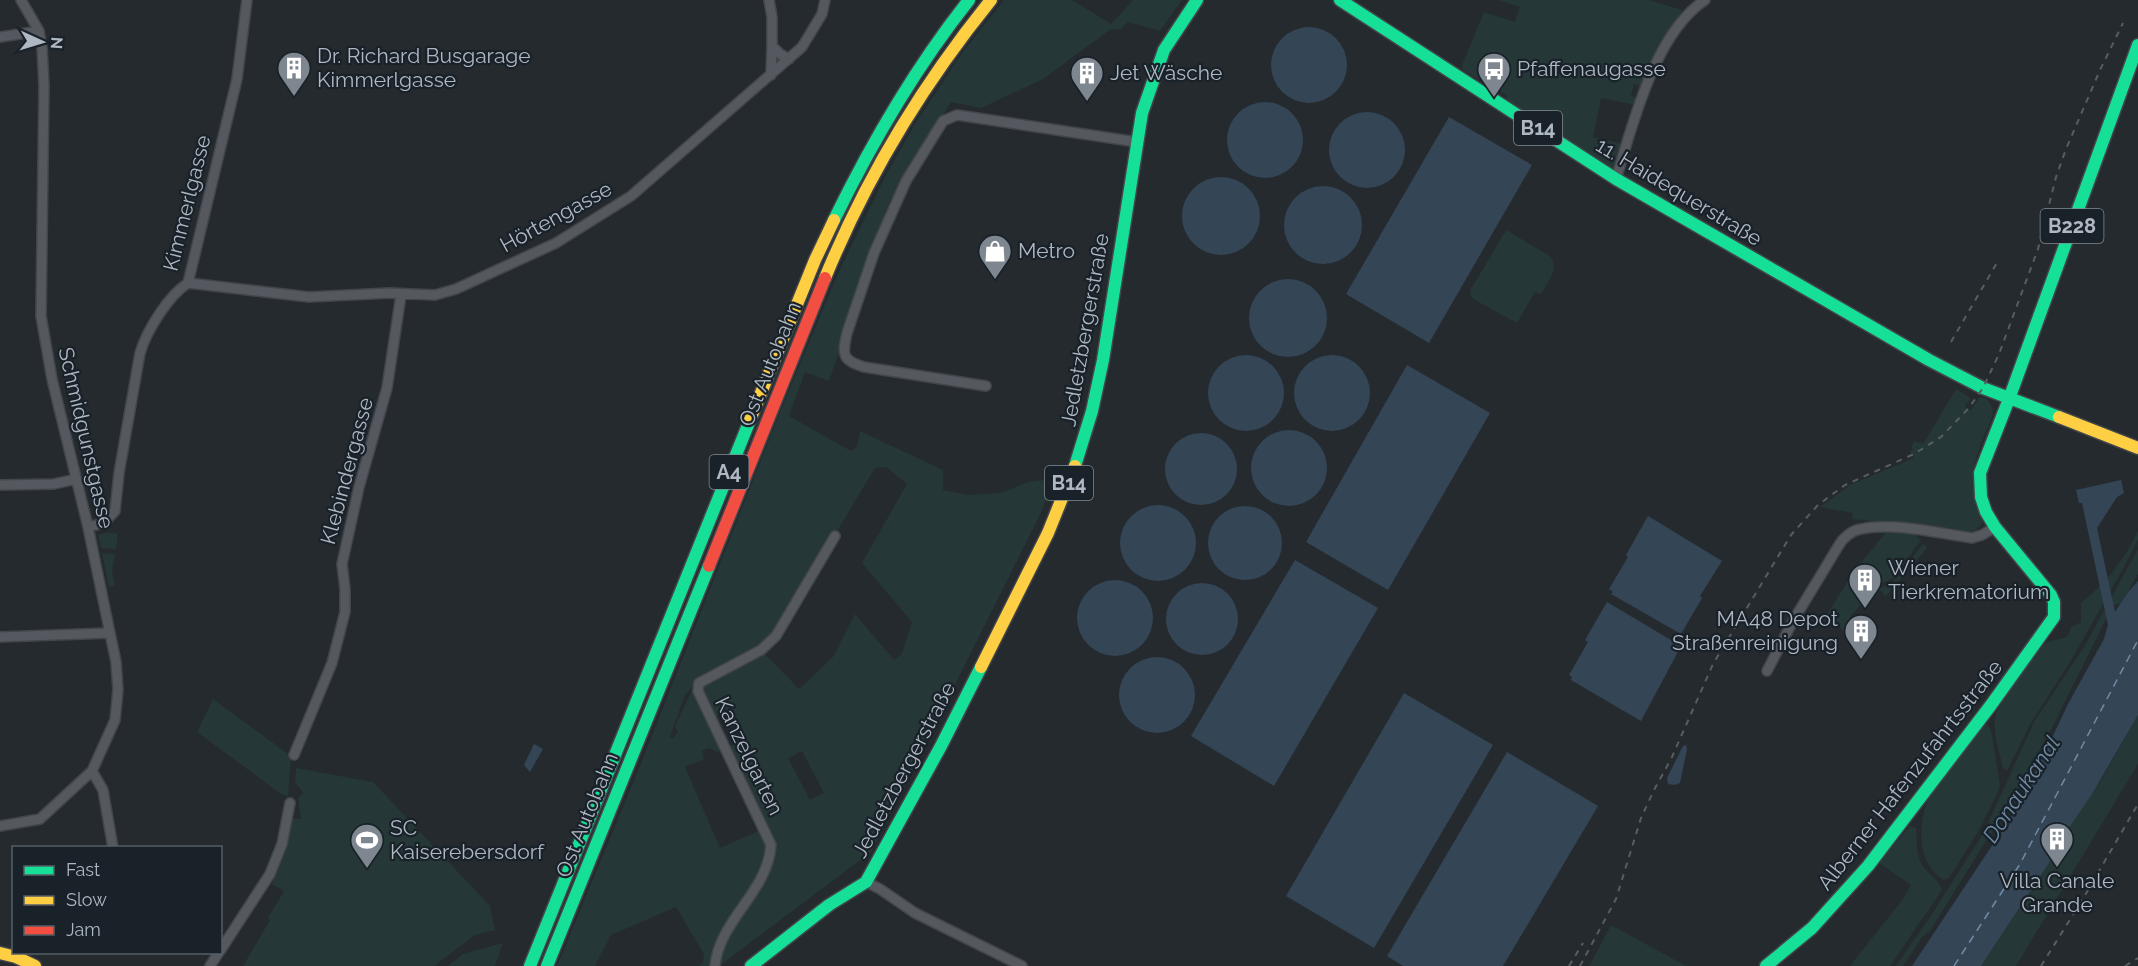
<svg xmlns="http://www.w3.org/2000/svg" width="2138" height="966" font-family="Raleway,sans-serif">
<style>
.green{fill:#253736;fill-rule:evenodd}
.water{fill:#344556}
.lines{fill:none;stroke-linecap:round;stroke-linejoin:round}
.ferry{stroke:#708ba4;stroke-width:1.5;stroke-dasharray:8 6;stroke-linecap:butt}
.street-casing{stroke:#42464a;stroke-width:12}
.fast-casing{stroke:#42464a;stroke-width:15}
.slow-casing{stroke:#42464a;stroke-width:15}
.jam-casing{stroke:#42464a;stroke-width:15}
.street{stroke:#55585e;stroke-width:9}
.fast{stroke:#16e098;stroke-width:12}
.slow{stroke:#ffcf43;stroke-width:12}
.jam{stroke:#f24e42;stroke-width:12}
.rail{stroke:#585d62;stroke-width:2;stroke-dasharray:6 6;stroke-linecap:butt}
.labels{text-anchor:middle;stroke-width:4.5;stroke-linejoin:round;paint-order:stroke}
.shield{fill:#192129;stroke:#818a94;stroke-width:1.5}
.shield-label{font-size:20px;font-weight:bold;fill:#aeb7c2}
.poi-label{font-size:21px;fill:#aeb7c2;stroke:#192129;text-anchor:start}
.street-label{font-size:21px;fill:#aeb7c2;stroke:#192129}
.water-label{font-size:22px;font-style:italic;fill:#708ba4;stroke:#192129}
</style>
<rect width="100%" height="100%" fill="#252a2f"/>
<path class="green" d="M1004,0H1072L1111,24L1133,0H1182L1160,31L1128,22L1120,30L1111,29L1043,79L981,108L951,102L889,203L829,381L805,372L789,416L851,451L857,446L860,431L943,470V490L968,495L1001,493L1028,482L1055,479L1037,521L871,852L719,966H699L703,963L704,954L676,907L611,935L595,966H557L638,771L780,412L838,273L887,173L915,124L962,53ZM879,467H886L907,484L862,563L912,622L902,654L894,660L855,614L833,657L799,689L764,653L875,468ZM693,686L701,687L713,718L729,709L734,718H736L739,724L736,726L743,740L730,746L765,828L720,848L685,767L704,759L702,751L709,748L717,752L723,749L693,688L675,726L678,733L673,738L670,737L685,695ZM802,751L824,793L810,800L788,758Z
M1498,0H1648L1682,10L1644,87L1634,84L1631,96L1639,98L1636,105L1601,98L1593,137L1623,144L1617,167L1612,169L1506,99L1507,96L1463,70L1462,65L1484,12L1515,22L1520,7Z
M1506,230L1550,256C1560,269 1548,282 1541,294L1535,292L1517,323L1473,299L1470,294L1471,289Z
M1956,389L1971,398L1965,406L1970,411L1980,397L1987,399L1993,409C1993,418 1988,427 1984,436C1971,470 1967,487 1983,521C1978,532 1966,534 1955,533V529L1852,519L1853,513L1820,507L1850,485L1914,458L1910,451L1914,449L1911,448L1914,441L1923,444Z
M1888,530L1915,535L1921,541C1903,559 1894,600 1863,575L1854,586L1861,592L1865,587L1870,594L1850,617L1854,621L1845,633L1828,613L1854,571Z
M2138,531V540L2120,574L2069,664L2032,721L2007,771L2003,769C2000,753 1993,734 1995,718C1998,702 2034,650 2046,643C2053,639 2061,640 2068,636L2071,627L2081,622V603C2108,581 2122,563 2138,531Z
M109,532L118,534L116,549L101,548L98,535Z
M1923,544L1927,548L1886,596L1879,589C1907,576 1904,564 1923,544Z
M2138,549V574L2121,603L2113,605L2053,726L2014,796L1930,931L1922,937L1903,966H1896L1932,914L1984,832L2034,722L2084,647Z
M102,553L115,554L112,571L115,585L109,587Z
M213,699L291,756L288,796L281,794L197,732Z
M2138,715V764L2016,966H1981L2049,863L2054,850L2101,780Z
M1987,724L1991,730L2000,785L1998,792L1979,830L1949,878L1944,880C1914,862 1917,816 1933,790L1981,727Z
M296,768L373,782L490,906L495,930L475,935L434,966H243L270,920L268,918L284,891L272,884L285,853L291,818L301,819L298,798L303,793L295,782Z
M1910,826L1916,828C1917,839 1916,853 1921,863C1926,873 1939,879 1942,890L1890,966H1850L1903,899L1911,885L1879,863Z
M1611,925L1686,966H1589Z
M503,943L495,966H448L463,954Z"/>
<path class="water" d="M1271 65a38 38 0 1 1 76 0a38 38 0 1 1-76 0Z
M1227 140a38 38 0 1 1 76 0a38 38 0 1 1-76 0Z
M1329 150a38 38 0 1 1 76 0a38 38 0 1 1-76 0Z
M1449,117L1532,165L1429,343L1346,294Z
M1182 216a39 39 0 1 1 78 0a39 39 0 1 1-78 0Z
M1284 225a39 39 0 1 1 78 0a39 39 0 1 1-78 0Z
M1249 318a39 39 0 1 1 78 0a39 39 0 1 1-78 0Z
M1294 393a38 38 0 1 1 76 0a38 38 0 1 1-76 0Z
M1208 393a38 38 0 1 1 76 0a38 38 0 1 1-76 0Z
M1407,365L1490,413L1388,590L1306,542Z
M1251 468a38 38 0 1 1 76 0a38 38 0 1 1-76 0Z
M1165 469a36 36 0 1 1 72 0a36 36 0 1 1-72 0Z
M2121,480L2124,493L2117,497L2097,528L2115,612L2128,592L2138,581V715L2092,794L2054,850L2049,863L1981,966H1912L2013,814L2044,755L2068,704L2104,639L2108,625L2082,503H2079L2076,490Z
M1120 543a38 38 0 1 1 76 0a38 38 0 1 1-76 0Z
M1208 543a37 37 0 1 1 74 0a37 37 0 1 1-74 0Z
M1648,516L1722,561L1700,596L1702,598L1681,634L1611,594L1613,592L1609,589L1628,557L1626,555Z
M1295,560L1378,608L1274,786L1191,736Z
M1077 618a38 38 0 1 1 76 0a38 38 0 1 1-76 0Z
M1166 619a36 36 0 1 1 72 0a36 36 0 1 1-72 0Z
M1607,602L1681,646L1641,721L1571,680L1572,677L1569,675L1588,642L1585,640Z
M1119 695a38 38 0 1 1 76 0a38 38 0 1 1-76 0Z
M1404,693L1493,745L1374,948L1286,896Z
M534,744L543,749L530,772L524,765Z
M1686,745L1687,749L1680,783L1675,785L1668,784L1667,778L1683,746Z
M1507,752L1598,806L1503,966H1403L1387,956Z"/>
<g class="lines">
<path class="ferry" d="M1954,966L2020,864L2138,640"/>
<defs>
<path id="street" d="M769,0L772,17V46L780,54L789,59
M0,37L39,31
M771,75L772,46
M1616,179C1633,123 1655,33 1705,0
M188,283L309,297L390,293L435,295L456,289L556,243L631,196L802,47L822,14L825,0
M986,386L864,367C842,360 842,355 847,333L874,253L906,181L943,121L957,115L1137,142
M0,485L54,484L76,479
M88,527L104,523L115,511L119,473L140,353C147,330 168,296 188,283L237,79L247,0
M0,637L109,633
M1767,671L1793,621L1839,545C1843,538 1852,530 1861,529C1894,522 1938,533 1972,538L1982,535L1995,527
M294,755L332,663L345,612V589L342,564L359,487L387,388L401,295
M92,771L103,790L113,848
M0,826L40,819L92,771L115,720L118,690L116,662L88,527L52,379L41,316L44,85L42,48L39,31L21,0
M866,882L880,889L915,913L1022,966
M220,951L270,874L282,844L290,803
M210,966L219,952
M715,966C719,920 768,892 771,845L698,691L699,683L761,650L776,636L835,536"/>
<path id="fast" d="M1340,0L1616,179L1929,360L1983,388L2059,417
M834,220C872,142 915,68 969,0
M2009,399L2138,45
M1075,466L1092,411L1103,360L1142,113L1164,50L1197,0
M530,966L750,420
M547,966L709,566
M751,966L829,905L866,882L941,746L981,667
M1766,966L1812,928L1868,866L1991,705L2054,617V602L2051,595L1995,527L1986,512L1981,497L1980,473L2009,399"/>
<path id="slow" d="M825,278C866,178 923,84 991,0
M2059,417L2138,448
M750,420L815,260L834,220
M981,667L1048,533L1075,466
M0,953L16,957L35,966"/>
<path id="jam" d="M709,566L825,278"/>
</defs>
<use href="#street" class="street-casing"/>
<use href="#fast" class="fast-casing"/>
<use href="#slow" class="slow-casing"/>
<use href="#jam" class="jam-casing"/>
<use href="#street" class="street"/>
<use href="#fast" class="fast"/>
<use href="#slow" class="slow"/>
<use href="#jam" class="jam"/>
<path class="rail" d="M1951,342L1998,261
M1569,966L1583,943
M1580,966L1616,899L1641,818L1654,790L1672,757L1713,664L1791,535L1818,505L1845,485L1914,454L1941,437L1968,409L1983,388L1999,354L2038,249L2056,177L2066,149L2100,70L2123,23
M2041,966L2081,902L2138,804
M2125,966L2138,958"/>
</g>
<defs>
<symbol id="building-pin" viewBox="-11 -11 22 30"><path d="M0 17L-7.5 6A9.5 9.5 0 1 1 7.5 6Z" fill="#7e868f" stroke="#192129"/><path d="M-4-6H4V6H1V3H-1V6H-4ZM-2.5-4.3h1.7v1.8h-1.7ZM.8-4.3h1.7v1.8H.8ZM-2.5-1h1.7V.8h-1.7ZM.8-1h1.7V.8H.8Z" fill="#fff"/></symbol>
<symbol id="bus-pin" viewBox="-11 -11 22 30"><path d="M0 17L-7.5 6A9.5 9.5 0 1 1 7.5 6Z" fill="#7e868f" stroke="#192129"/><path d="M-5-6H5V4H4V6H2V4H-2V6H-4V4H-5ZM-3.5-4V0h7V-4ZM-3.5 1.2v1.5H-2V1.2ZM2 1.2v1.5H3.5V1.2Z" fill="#fff"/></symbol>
<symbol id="shop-pin" viewBox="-11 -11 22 30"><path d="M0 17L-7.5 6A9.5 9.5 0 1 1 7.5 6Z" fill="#7e868f" stroke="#192129"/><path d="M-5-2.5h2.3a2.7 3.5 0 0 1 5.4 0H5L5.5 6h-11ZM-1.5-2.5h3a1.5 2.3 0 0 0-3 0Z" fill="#fff"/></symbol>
<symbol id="stadium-pin" viewBox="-11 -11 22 30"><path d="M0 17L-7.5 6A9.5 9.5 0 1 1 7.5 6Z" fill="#7e868f" stroke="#192129"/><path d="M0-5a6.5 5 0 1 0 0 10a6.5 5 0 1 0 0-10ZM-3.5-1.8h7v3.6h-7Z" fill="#fff"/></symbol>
</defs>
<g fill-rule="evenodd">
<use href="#building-pin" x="275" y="49" width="38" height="52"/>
<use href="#bus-pin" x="1475" y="50" width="38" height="52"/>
<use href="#building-pin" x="1068" y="54" width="38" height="52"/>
<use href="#shop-pin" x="976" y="232" width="38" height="52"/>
<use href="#building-pin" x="1846" y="561" width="38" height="52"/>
<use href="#building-pin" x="1842" y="612" width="38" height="52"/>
<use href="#building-pin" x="2038" y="820" width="38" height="52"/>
<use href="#stadium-pin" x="348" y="821" width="38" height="52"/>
</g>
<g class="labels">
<g class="shield">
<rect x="1514" y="111" width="48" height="34" rx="4.5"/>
<rect x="2040.5" y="209" width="63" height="34" rx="4.5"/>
<rect x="709.5" y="455" width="39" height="34" rx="4.5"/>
<rect x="1045" y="466" width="48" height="34" rx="4.5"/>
</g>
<g class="shield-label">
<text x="1538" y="135">B14</text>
<text x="2072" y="233">B228</text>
<text x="729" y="479">A4</text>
<text x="1069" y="490">B14</text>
</g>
<g class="poi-label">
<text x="317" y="63">Dr. Richard Busgarage<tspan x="317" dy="24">Kimmerlgasse</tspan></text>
<text x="1517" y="76">Pfaffenaugasse</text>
<text x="1110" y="80">Jet Wäsche</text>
<text x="1018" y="258">Metro</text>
<text x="1888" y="575">Wiener<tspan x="1888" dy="24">Tierkrematorium</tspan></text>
<text x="1838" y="626" text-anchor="end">MA48 Depot<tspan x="1838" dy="24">Straßenreinigung</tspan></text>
<text x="390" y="835">SC<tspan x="390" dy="24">Kaiserebersdorf</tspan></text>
<text x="2057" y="888" text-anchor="middle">Villa Canale<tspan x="2057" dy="24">Grande</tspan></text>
</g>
<g class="street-label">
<text transform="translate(1679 192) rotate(31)" y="7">11. Haidequerstraße</text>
<text transform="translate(187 203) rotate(-76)" y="7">Kimmerlgasse</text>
<text transform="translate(556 217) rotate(-29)" y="7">Hörtengasse</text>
<text transform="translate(1085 330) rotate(-80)" y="7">Jedletzbergerstraße</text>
<text transform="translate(770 364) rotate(-68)" y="7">Ost Autobahn</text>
<text transform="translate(86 438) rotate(77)" y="7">Schmidgunstgasse</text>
<text transform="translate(347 471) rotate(-75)" y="7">Klebindergasse</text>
<text transform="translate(749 756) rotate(64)" y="7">Kanzelgarten</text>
<text transform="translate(904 770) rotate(-62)" y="7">Jedletzbergerstraße</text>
<text transform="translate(1910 775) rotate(-52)" y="7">Alberner Hafenzufahrtsstraße</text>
<text transform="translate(587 815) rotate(-68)" y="7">Ost Autobahn</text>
</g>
<g class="water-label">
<text transform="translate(2021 789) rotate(-57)" y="8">Donaukanal</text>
</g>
</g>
<rect x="12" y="846" width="210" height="108" fill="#192129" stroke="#555d66" stroke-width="1.5"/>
<rect x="24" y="866" width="30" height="9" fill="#16e098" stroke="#555d66" stroke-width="1.5"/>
<text x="66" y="876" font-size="18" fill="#aeb7c2">Fast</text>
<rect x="24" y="896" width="30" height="9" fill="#ffcf43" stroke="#555d66" stroke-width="1.5"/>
<text x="66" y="906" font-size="18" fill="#aeb7c2">Slow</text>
<rect x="24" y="926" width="30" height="9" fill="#f24e42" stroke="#555d66" stroke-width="1.5"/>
<text x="66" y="936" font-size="18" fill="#aeb7c2">Jam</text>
<g transform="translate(42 42) rotate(94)" stroke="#192129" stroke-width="4.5" paint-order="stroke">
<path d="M0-4.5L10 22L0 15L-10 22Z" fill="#aeb7c2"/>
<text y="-9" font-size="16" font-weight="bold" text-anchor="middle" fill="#aeb7c2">N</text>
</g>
</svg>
